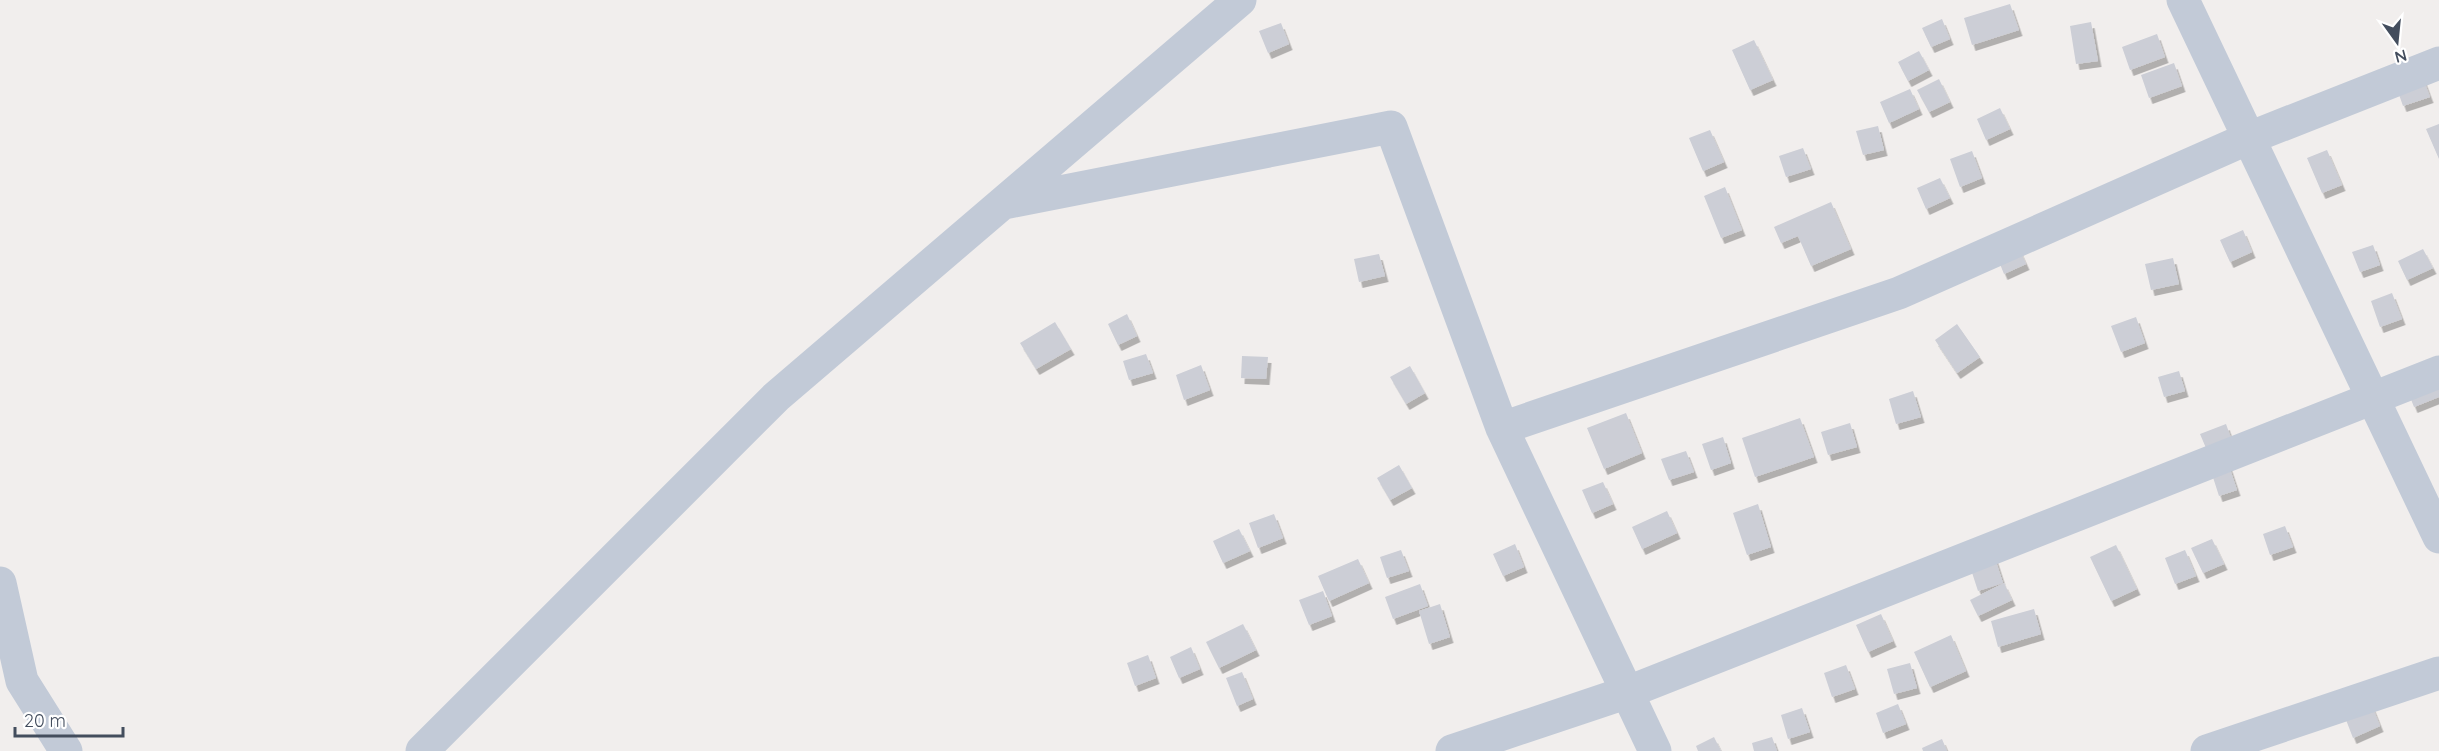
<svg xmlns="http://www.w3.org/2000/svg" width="2439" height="751" font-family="Quicksand,sans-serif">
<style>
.building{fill:#ccced6;filter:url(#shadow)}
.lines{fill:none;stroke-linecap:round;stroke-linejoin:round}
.minor{stroke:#c2cad7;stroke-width:33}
.tertiary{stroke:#c2cad7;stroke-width:33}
</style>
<defs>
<filter id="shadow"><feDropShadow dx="3.5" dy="6" stdDeviation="0" flood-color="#0004"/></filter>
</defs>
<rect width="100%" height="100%" fill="#f1eeed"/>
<path class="building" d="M2010,4L2019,30L1972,45L1964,18Z
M1942,19L1950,39L1931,47L1922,28Z
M2091,22L2098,61L2076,64L2070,26Z
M1281,23L1289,44L1268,53L1259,31Z
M2157,34L2165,57L2130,70L2122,47Z
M1754,40L1773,80L1750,90L1732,50Z
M1919,51L1929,70L1908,81L1898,62Z
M2174,63L2182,86L2149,98L2141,75Z
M2421,73L2430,97L2403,106L2395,83Z
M1939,79L1950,102L1929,112L1917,90Z
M1910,89L1919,109L1889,123L1880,102Z
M2000,108L2010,129L1986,140L1977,119Z
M2439,124V159L2426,129Z
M1878,126L1884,150L1863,155L1856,131Z
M1710,130L1724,162L1703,171L1689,138Z
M1803,148L1811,169L1786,177L1779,156Z
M2327,150L2342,185L2322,193L2307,158Z
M1972,151L1982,178L1960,187L1950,159Z
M1940,178L1950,198L1926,209L1917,188Z
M1725,187L1742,230L1721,238L1704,196Z
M1831,202L1851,249L1811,266L1798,236L1781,243L1774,227Z
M2243,230L2252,252L2230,262L2220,240Z
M2015,240L2026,264L2004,274L1994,249Z
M2373,245L2380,265L2360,272L2352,252Z
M2423,249L2433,268L2407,280L2398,261Z
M1379,254L1385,276L1359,282L1354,259Z
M2173,258L2179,284L2151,290L2145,264Z
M2392,293L2402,319L2380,327L2371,301Z
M1127,314L1137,336L1118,345L1108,324Z
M2136,317L2145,343L2121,352L2111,326Z
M1055,322L1071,349L1036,369L1020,343Z
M1957,324L1980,357L1957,373L1935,340Z
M1146,354L1153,373L1129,380L1123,361Z
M1242,356L1268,357L1266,379L1241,378Z
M1201,365L1210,390L1184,400L1176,375Z
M1410,366L1425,393L1406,404L1390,377Z
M2439,370V397L2414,407L2405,384Z
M2179,371L2185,391L2164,397L2158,377Z
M1913,391L1921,417L1896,424L1889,399Z
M1626,413L1642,453L1604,469L1587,428Z
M1800,418L1814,457L1755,477L1742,438Z
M1850,423L1857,447L1828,455L1821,432Z
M2226,424L2231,438L2206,448L2200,434Z
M1723,437L1731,463L1711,470L1702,444Z
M1686,451L1694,472L1669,480L1661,459Z
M2228,463L2237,490L2219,496L2210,468Z
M1399,465L1412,488L1390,500L1377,478Z
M1603,482L1613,504L1592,513L1582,490Z
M1758,504L1771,547L1747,555L1733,513Z
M1667,511L1677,533L1642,549L1632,527Z
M1274,514L1283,538L1258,548L1249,523Z
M2285,526L2293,547L2270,555L2263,534Z
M1239,529L1250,551L1223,563L1213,541Z
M2212,539L2224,564L2203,573L2191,548Z
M1989,540L2003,583L1978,591L1964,548Z
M1515,544L1524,567L1503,576L1493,554Z
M2116,545L2137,589L2111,601L2090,557Z
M1401,550L1409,571L1387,578L1380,557Z
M2185,550L2196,576L2175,584L2165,558Z
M1358,559L1369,583L1329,601L1318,576Z
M2004,583L2012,600L1978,616L1970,600Z
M1420,584L1428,606L1393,619L1385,597Z
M1323,591L1332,616L1309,625L1299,600Z
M1440,604L1450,637L1429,644L1419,611Z
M2034,609L2041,634L1998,647L1991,621Z
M1881,614L1893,641L1868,652L1856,625Z
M1243,624L1256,650L1219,668L1206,642Z
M1951,635L1966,671L1930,687L1914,652Z
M1191,647L1200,669L1179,678L1170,657Z
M1148,655L1156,678L1135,686L1127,663Z
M1910,663L1917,688L1894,694L1887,669Z
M1846,665L1855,689L1832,697L1824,673Z
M1242,672L1253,699L1237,706L1226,678Z
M2370,701L2380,726L2353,738L2343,712Z
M1898,704L1906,724L1883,733L1876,713Z
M1802,708L1810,732L1788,739L1781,715Z
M1714,737L1721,751H1698L1696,746Z
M1772,737L1777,751H1754L1752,743Z
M1942,739L1947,751H1923L1922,748Z"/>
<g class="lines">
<path class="minor" d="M2183,0L2439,537
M1004,203L1391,127L1502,428L1655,751
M1502,428L1899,293L2249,138L2439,63
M422,751L776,397L1240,0
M1452,751L1628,692L2439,372
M2207,751L2439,673"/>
<path class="tertiary" d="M0,583L22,681L66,751"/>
</g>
<g transform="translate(2397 42) rotate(165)" stroke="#ffffff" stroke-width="4.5" paint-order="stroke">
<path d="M0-4.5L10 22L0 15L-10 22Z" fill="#434d5d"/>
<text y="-9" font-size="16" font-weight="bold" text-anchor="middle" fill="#434d5d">N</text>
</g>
<path d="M15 727v9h108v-9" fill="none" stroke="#434d5d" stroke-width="3"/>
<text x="24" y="727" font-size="18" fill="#434d5d" stroke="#ffffff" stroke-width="4.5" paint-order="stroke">20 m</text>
</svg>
